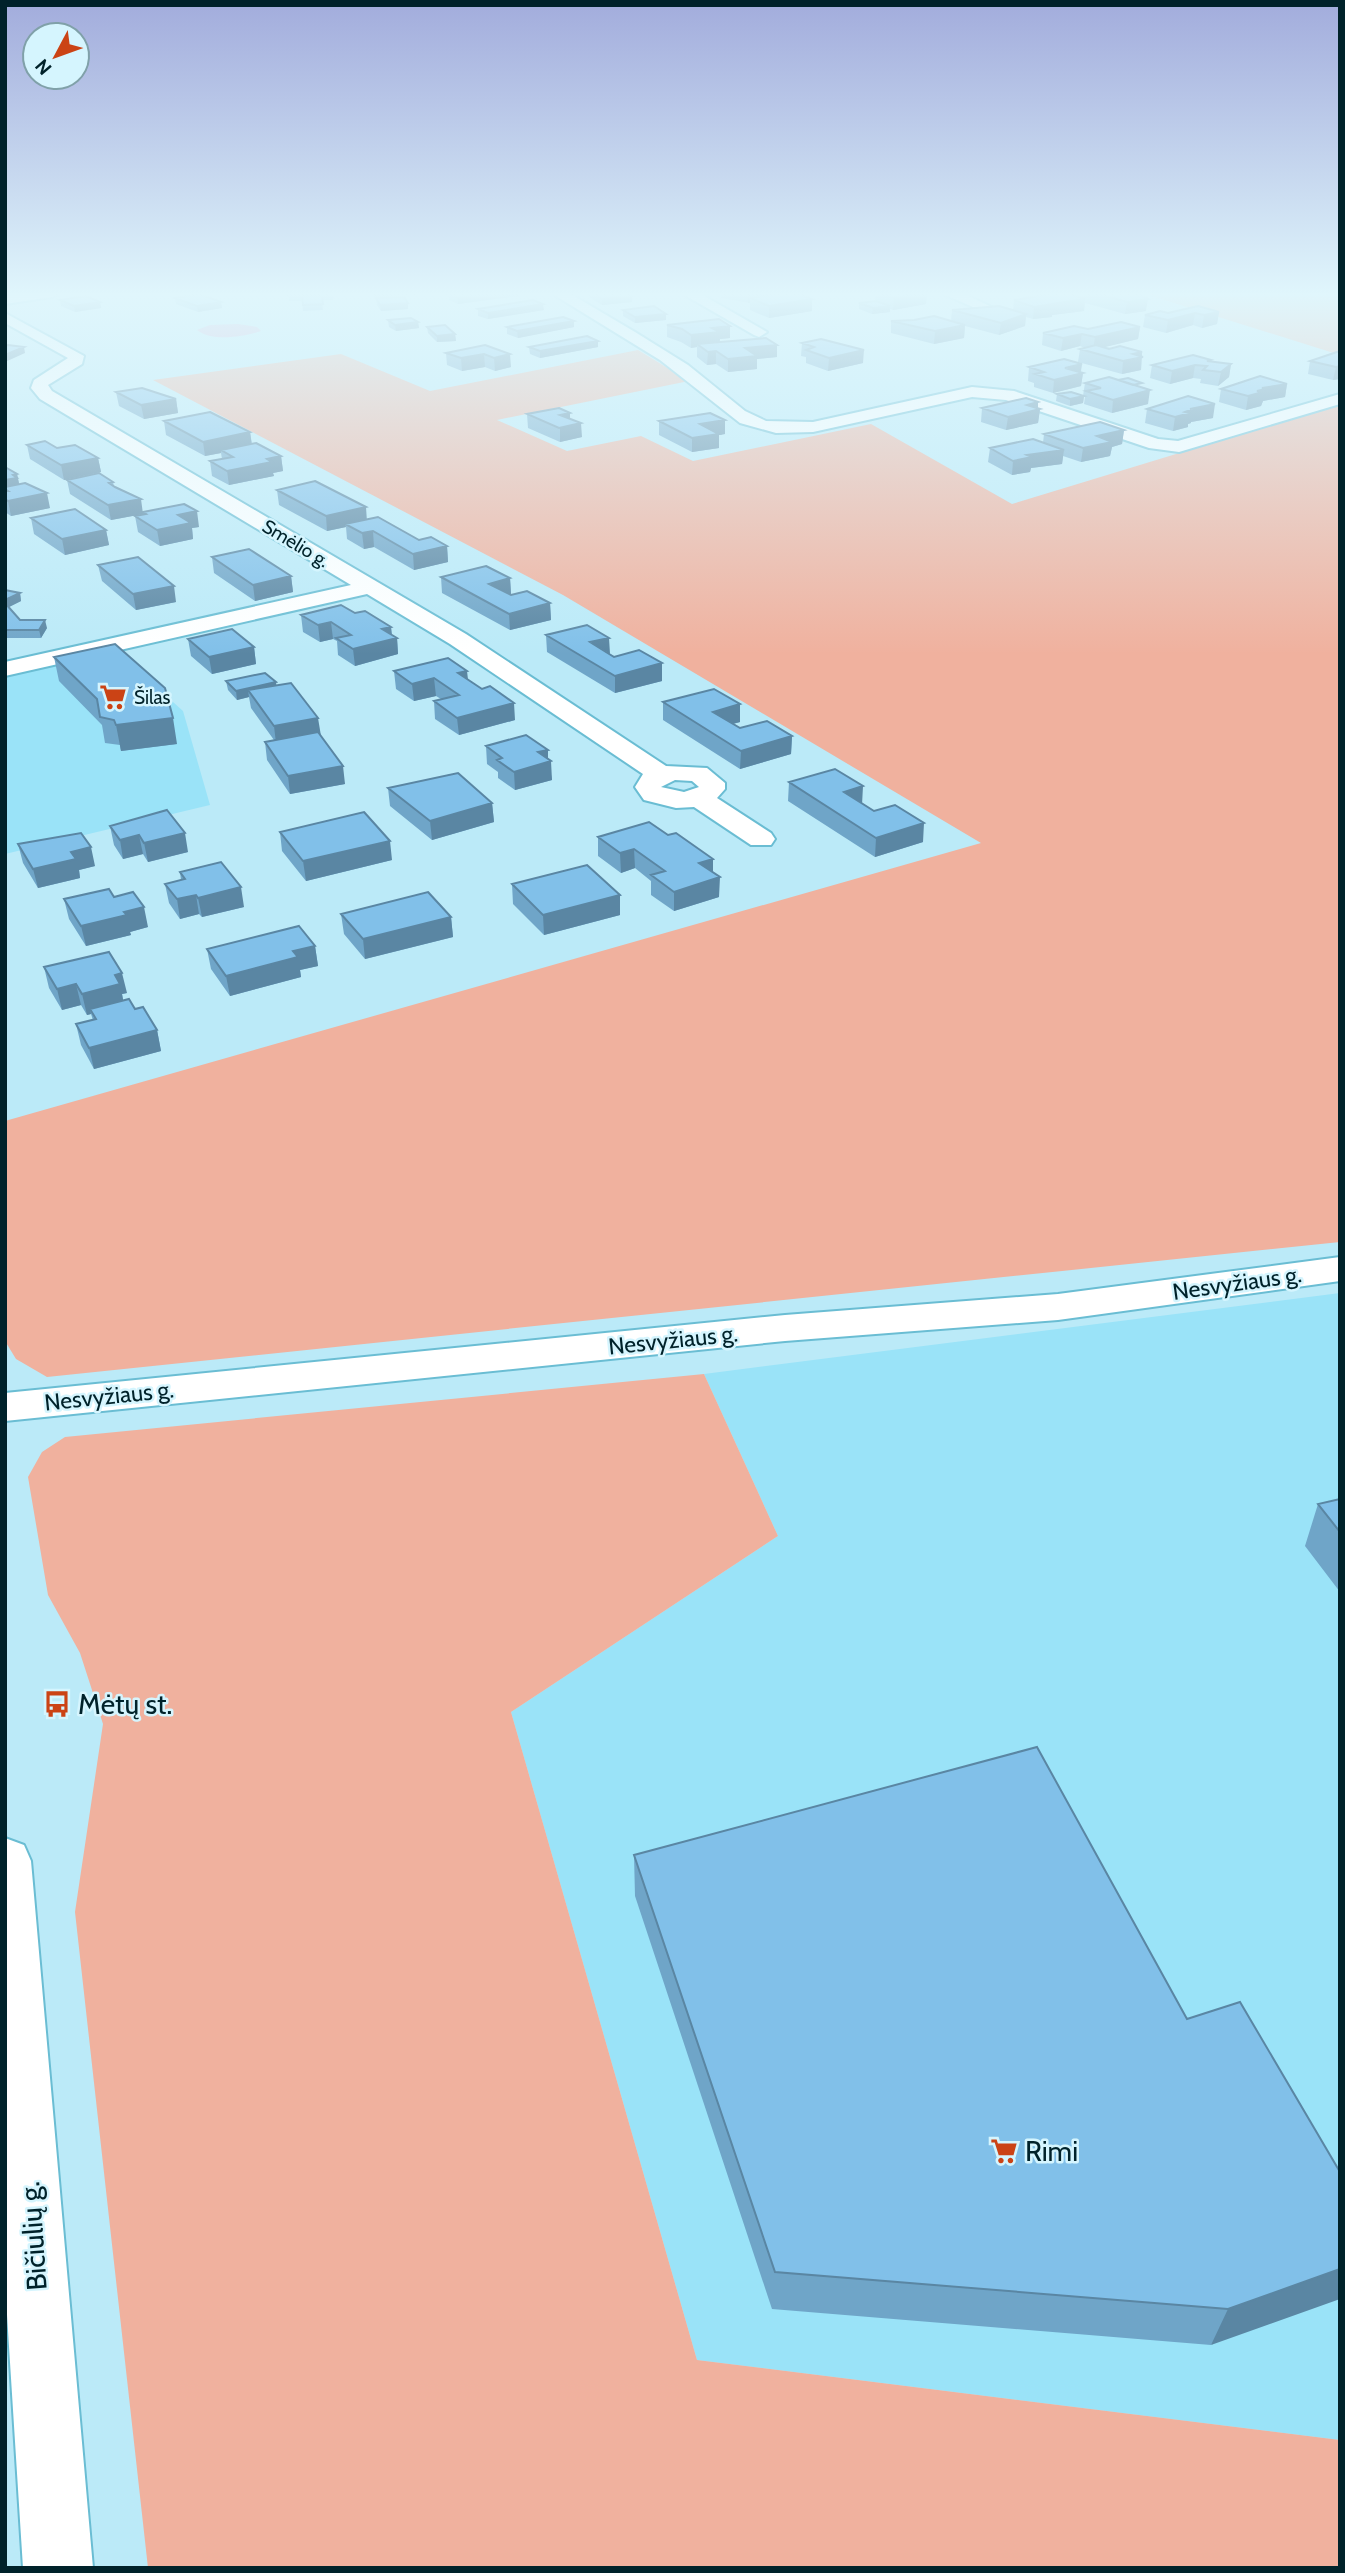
<svg xmlns="http://www.w3.org/2000/svg" width="1345" height="2573" font-family="Cabin,sans-serif">
<style>
.built{fill:#9ae3f8}
.green{fill:#f0b19e}
.water{fill:#daa1ca}
.lines{fill:none;stroke-linecap:round;stroke-linejoin:round}
.street-casing{stroke:#6abdd3;stroke-width:4}
.secondary-casing{stroke:#6abdd3;stroke-width:4}
.street{fill:#fff;fill-rule:evenodd}
.secondary{fill:#fff;fill-rule:evenodd}
.wall{fill:#6fa5c8}
.shaded-wall{fill:#5a86a3}
.building{fill:#81c0e9;stroke:#5a86a3;stroke-width:2}
.labels{text-anchor:middle;stroke-width:5;stroke-linejoin:round;paint-order:stroke}
.far-street-label{font-size:19px;fill:#00222a;stroke:#d5f5fe}
.far-poi-label{font-size:19px;fill:#00222a;stroke:#d5f5fe;text-anchor:start}
.street-label{font-size:23px;fill:#00222a;stroke:#d5f5fe}
.near-poi-label{font-size:28px;fill:#00222a;stroke:#d5f5fe;text-anchor:start}
.near-street-label{font-size:28px;fill:#00222a;stroke:#d5f5fe}
</style>
<rect width="100%" height="100%" fill="#bbeaf8"/>
<path class="built" d="M123,657L183,711L210,805L5,854V677L74,660Z
M1340,1293V2440L697,2360L511,1712L778,1536L704,1374Z"/>
<path class="green" d="M1142,293H1340V355Z
M638,350L689,381L497,420L567,451L641,436L693,461L871,424L1012,504L1340,404V1242L47,1377L16,1359L5,1341V1121L981,843L563,595L153,380L341,354L430,391Z
M704,1374L778,1536L511,1712L697,2360L1340,2440V2568H148L75,1912L103,1724L80,1653L48,1595L28,1477L42,1452L65,1437Z"/>
<path class="water" d="M238,324L257,327L261,331C244,337 212,342 197,330L210,325Z"/>
<g class="lines">
<defs>
<path id="street" d="M21,293H59L52,297L5,304V296Z
M551,293H569L635,332L688,365L745,411L766,421L813,422L972,387L1014,391L1158,439L1178,441L1340,394V404L1179,452L1149,448L1006,400L972,397L813,432L776,433L740,423L660,360Z
M681,293H699L767,332L759,337L754,335Z
M941,293H962L994,308L992,311H982Z
M5,313L84,356L82,364L48,385L52,391L466,634L666,766L707,768L725,783V789L717,798L771,833L775,839L771,845H751L694,807L676,808L644,800L635,787L643,774L450,644L367,594L5,676V662L351,585L40,399L31,388L34,380L68,358L5,323ZM675,780L692,781L699,787L684,792L661,787Z"/>
<path id="secondary" d="M1340,1257V1281L1058,1320L785,1341L5,1421V1393L785,1315L1058,1294Z
M5,1838L24,1845L31,1861L93,2568H23L5,2283Z"/>
</defs>
<use href="#street" class="street-casing"/>
<use href="#secondary" class="secondary-casing"/>
<use href="#street" class="street"/>
<use href="#secondary" class="secondary"/>
</g>
<path class="wall" d="M289,293H333L334,296L333,300H322L323,310L303,311L302,301H289Z
M456,293H518V296L458,304L449,300V294Z
M589,293H628L632,302L602,305L589,297Z
M721,293H801V295L812,299V311L769,318L750,310V303L721,298Z
M876,293H927L926,304L893,310L890,309V312L872,314L859,309V303L875,301Z
M1082,293H1136L1146,311L1125,314L1085,303L1084,311L1052,315V317L1033,319L1026,317L1025,326L999,335L965,326L964,338L934,344L891,333V321H951L952,310H1013L1014,300L1082,298Z
M175,298L221,302L222,308L198,312L176,304Z
M376,298L408,303V309L381,311L377,305Z
M60,300L100,302L101,308L75,312L61,306Z
M478,309L544,310L488,319L478,316Z
M623,310L666,314V320L635,323L623,316Z
M1219,312L1217,324L1202,328L1193,325L1166,333L1143,327L1145,315Z
M388,320L418,322L419,328L396,331L389,327Z
M574,321V327L518,338L507,334V327Z
M667,325L730,338L720,339V342L777,345V357L757,359V369L728,372L716,364L707,365L697,357V347L691,348L681,342L667,337Z
M427,327L455,334L456,341L437,342L428,333Z
M1140,327L1138,339L1104,347L1142,352L1141,370L1122,374L1078,362L1080,349L1085,348L1080,346L1061,351L1042,345L1043,333Z
M802,343L863,363L828,371L806,363V357L801,356Z
M485,345L511,367L495,371L485,367L462,371L447,365L446,353Z
M529,347H598L540,358L530,354Z
M1340,351V379L1333,380L1308,374L1310,361Z
M1211,360V361L1231,364L1229,377L1218,386L1200,383L1201,379L1193,378L1170,384L1150,378L1152,365Z
M1082,364L1081,372L1083,373L1081,386L1053,393L1034,387V383L1028,381L1029,367Z
M1238,382L1287,384L1285,397L1263,401L1261,406L1246,410L1219,402L1221,389L1238,384Z
M1085,383L1141,388L1148,404L1112,413L1084,404L1085,397L1084,396L1083,403L1070,406L1056,401L1057,394L1083,396Z
M116,392L176,399L178,413L144,419L119,406Z
M1038,402V408L1040,409L1038,423L1006,430L981,422L982,408Z
M1147,409L1213,418L1191,422V423L1188,424V427L1173,431L1145,423Z
M527,414L582,437L560,442L528,428Z
M164,421L250,432L252,444L281,456L283,471L273,473L274,476L229,485L212,476L210,461L222,459L221,453L205,456L166,435Z
M659,421L725,434L719,435V448L692,452L659,435Z
M1124,430L1122,444L1112,447L1110,456L1081,462L1063,456L1062,464L1031,468L1030,472L1012,475L988,462L990,448L1043,443L1044,434Z
M27,445L98,458L101,472L64,480L30,459Z
M5,467L17,474L19,484L50,508L11,516L5,512Z
M67,480L113,482L114,486L143,512L199,527L192,528L193,539L160,546L138,532L135,516L143,515V514L111,520L70,494Z
M277,490L367,519L419,540L447,546L448,562L414,570L374,547L364,549L347,539L346,527L327,531L279,505Z
M31,518L106,530L109,545L65,555L34,534Z
M212,557L291,576L293,592L255,601L214,573Z
M98,565L176,602L136,610L102,581Z
M441,577L510,578L511,594L510,595L550,603L551,620L510,630L442,593Z
M5,590L20,593L21,601L9,607L20,620L47,628L41,638H5Z
M355,613L391,627L392,635L397,638L398,654L355,666L338,655L337,641L333,639L320,642L303,632L301,615Z
M546,635L610,654L662,681L615,693L547,652Z
M188,639L254,647L256,664L212,674L191,656Z
M54,657L177,744L121,751L120,745L105,743L102,725L59,681Z
M394,671L468,680L515,720L459,735L435,719L434,701L441,699L436,696L414,701L396,689Z
M226,681L276,682V686L320,736L345,784L290,794L267,760L265,742L274,740L251,708L249,697L237,700L228,690Z
M663,702L740,704V722L733,724L740,728L792,736L791,754L740,769L663,720Z
M486,746L548,759L552,780L515,790L498,778V772L487,764Z
M789,782L862,803L923,842L875,857L788,801Z
M388,788L492,803L494,822L432,840L390,806Z
M110,826L188,852L148,862L143,854L123,859L114,845Z
M280,832L392,860L306,881L282,851Z
M668,835L713,859V873L719,897L674,911L651,895V881L635,868L621,873L598,856V837Z
M18,844L95,866L79,870L80,878L38,888L23,863Z
M180,872L244,907L202,917L199,914L180,919L169,903L165,884L181,880Z
M512,884L620,915L544,935L513,904Z
M114,897L148,927L130,932L131,935L86,946L69,919L64,899Z
M341,914L451,917L453,937L365,959L344,934Z
M315,946L318,966L300,970L301,977L230,996L211,969L207,949Z
M44,967L127,993L122,994L123,1000L135,1009L157,1030L161,1051L94,1069L81,1045L76,1024L93,1020L91,1014L87,1015L81,1005L62,1010L49,988Z
M1340,1499V1592L1305,1546L1318,1504Z
M634,1855L1187,2019L1340,2172L1211,2345L772,2309L635,1896Z"/>
<path class="shaded-wall" d="M374,293H436L374,297Z
M492,293H518V296L458,304V298Z
M748,293H801V297L750,298V303H748Z
M919,293H927L926,304L893,310L894,298Z
M632,296V302L602,305V299Z
M812,299V311L769,318V306Z
M1085,299L1084,311L1052,315V317L1033,319L1034,307L1051,304Z
M1148,299L1146,311L1125,314L1127,302Z
M100,302L101,308L75,312L74,306Z
M221,302L222,308L198,312L197,306Z
M408,303V309L381,311L380,305Z
M543,304L544,310L488,319V313Z
M890,306V312L872,314L873,308Z
M1219,312L1217,324L1202,328L1204,315Z
M1195,313L1193,325L1166,333L1168,320Z
M666,314V320L635,323V317Z
M1026,314L1025,326L999,335L1001,323Z
M574,321V327L518,338L517,331Z
M418,322L419,328L396,331L395,325Z
M965,325L964,338L934,344L935,331Z
M730,326V338L720,339L719,345L697,344V347L691,348V335L712,328Z
M1140,327L1138,339L1093,350L1095,337Z
M455,334L456,341L437,342V336Z
M1082,334L1080,346L1061,351L1063,338Z
M598,341V347L540,358V351Z
M777,345V357L757,359V369L728,372V359L745,348Z
M24,347L25,353L5,362V355Z
M864,350L863,363L828,371L829,358Z
M716,351V364L707,365L708,352Z
M1142,352L1141,370L1122,374L1123,361L1133,354Z
M484,354L485,367L462,371L461,358Z
M510,354L511,367L495,371L494,358Z
M1082,364L1080,374L1083,373L1081,386L1053,393L1054,380L1065,368Z
M1231,364L1229,377L1218,386L1221,372Z
M1195,365L1193,378L1170,384L1172,371Z
M1340,366V379L1333,380L1336,367Z
M1287,384L1285,397L1263,401L1261,406L1246,410L1248,396L1262,388Z
M1150,390L1148,404L1112,413L1113,400Z
M1084,396L1083,403L1070,406V399Z
M176,399L178,413L144,419L141,405Z
M1038,402V409H1040L1038,423L1006,430L1008,417L1027,405Z
M1215,404L1213,418L1191,422V423L1188,424V427L1173,431L1175,417L1190,409Z
M570,413V426L581,423L582,437L560,442V415Z
M725,420V434L719,435V448L692,452V438L700,424Z
M1124,430L1122,444L1112,447L1110,456L1081,462L1083,448L1097,436Z
M250,432L252,447L221,450V453L205,456L203,442Z
M1064,450L1062,464L1031,468L1030,472L1012,475L1013,461L1027,455Z
M281,456L283,471L273,473L274,476L229,485L227,471Z
M98,458L101,472L64,480L61,465Z
M17,474L20,488L5,489V480L13,475Z
M47,493L50,508L11,516L8,501Z
M141,499L143,514L111,520L108,505Z
M366,507L367,522L345,524L346,527L327,531L326,516Z
M197,511L199,527L192,528L193,539L160,546L157,530L178,515Z
M106,530L109,545L65,555L62,539Z
M373,531L374,547L364,549L362,533Z
M447,546L448,562L414,570L413,554Z
M291,576L293,592L255,601L253,585Z
M510,578L511,594L490,600L489,584Z
M174,586L176,602L136,610L133,594Z
M20,593L21,601L5,609V600Z
M550,603L551,620L510,630L509,614Z
M45,620L47,628L41,638L39,630Z
M331,622L333,639L320,642L318,625Z
M391,627L392,639L397,638L398,654L355,666L353,649L382,629Z
M609,638L610,654L590,642Z
M254,647L256,664L212,674L209,657Z
M662,663V681L615,693V676Z
M467,671L469,688L458,673Z
M434,678L436,696L414,701L412,684Z
M276,682L277,691L248,690L249,697L237,700L236,691Z
M514,703L515,720L459,735L457,718Z
M740,704V722L712,729L713,712Z
M173,718L177,744L121,751L116,725Z
M318,718L321,736L276,743L274,726Z
M792,736L791,754L740,769L741,751Z
M548,750V762L551,761L552,780L515,790L514,772L538,752Z
M343,766L345,784L290,794L288,776Z
M863,786L862,805L844,792Z
M492,803L494,822L432,840L430,821Z
M924,823L923,842L875,857L876,838Z
M185,833L188,852L148,862L144,843Z
M139,835L143,854L123,859L120,840Z
M390,841L392,860L306,881L303,861Z
M91,847L95,866L79,870L80,878L38,888L33,869L71,852Z
M634,849L635,868L621,873L620,853Z
M713,859V878L699,863Z
M720,877L719,897L674,911V892Z
M241,887L244,907L202,917L198,898Z
M196,895L199,914L180,919L177,899Z
M620,895V915L544,935L543,915Z
M144,907L148,927L130,932L131,935L86,946L81,926L124,912Z
M451,917L453,937L365,959L363,939Z
M315,946L318,966L300,970L301,977L230,996L226,976L293,951Z
M122,973L127,993L122,994L124,1005L90,1009L91,1014L87,1015L82,994L115,975Z
M76,984L81,1005L62,1010L57,989Z
M157,1030L161,1051L94,1069L89,1048Z
M1340,2269V2299L1211,2345L1228,2309Z"/>
<path class="building" d="M289,293H332L288,295Z
M456,293H492L458,298L449,294Z
M592,293H628L632,296L602,299Z
M781,293H796L812,299L769,306L750,298Z
M881,293H919L894,298Z
M1056,293H1068L1085,299L1051,304H1053L1034,307L1014,300Z
M1096,293H1136L1148,299L1127,302Z
M199,294L221,302L197,306L175,298Z
M86,296L100,302L74,306L60,300Z
M302,296H322L323,304L303,305Z
M404,297L408,303L380,305L376,298Z
M533,300L543,304L488,313L478,309Z
M876,301L890,306L873,308L859,303Z
M654,306L666,314L635,317L623,310Z
M999,306L1026,314L1001,323L952,310Z
M1198,306L1219,312L1204,315L1195,313L1168,320L1145,315L1160,311L1168,313Z
M934,316L965,325L935,331L891,321L914,320Z
M563,317L574,321L517,331L507,327Z
M411,318L418,322L395,325L388,320Z
M719,319L730,326L712,328L720,332L691,335L682,329L667,325Z
M1121,322L1140,327L1095,337L1082,334L1063,338L1043,333L1074,326L1088,329Z
M445,325L455,334L437,336L427,327Z
M587,336L598,341L540,351L529,347Z
M766,338L777,345L745,348L757,356L728,359L716,351L708,352L697,344Z
M821,339L864,350L829,358L806,350L814,347L802,343Z
M8,345L24,347L5,355V346Z
M485,345L510,354L494,358L484,354L461,358L446,353Z
M1096,345L1109,349L1120,346L1142,352L1133,354L1143,357L1123,361L1080,349Z
M1340,351V366L1336,367L1310,361Z
M1193,355L1211,360L1207,361L1231,364L1221,372L1203,370L1207,366L1195,365L1172,371L1152,365Z
M1064,359L1082,364L1065,368L1083,373L1054,380L1035,374L1044,372L1029,367Z
M1260,376L1287,384L1262,388L1265,389L1257,391L1263,392L1248,396L1221,389Z
M1109,377L1150,390L1113,400L1086,391L1101,388L1085,383Z
M1128,378L1142,383L1133,385L1118,380Z
M142,388L176,399L141,405L116,392Z
M1071,392L1084,396L1070,399L1057,394Z
M1188,396L1215,404L1190,409H1193L1185,412L1190,413L1175,417L1147,409Z
M1026,398L1038,402L1027,405L1040,409L1008,417L982,408Z
M559,408L570,413L560,415L581,423L559,428L527,414Z
M210,412L250,432L203,442L164,421Z
M710,413L725,420L700,424L719,434L692,438L659,421Z
M1100,422L1124,430L1097,436L1112,442L1083,448L1044,434Z
M1033,439L1064,450L1027,455L1032,457L1013,461L990,448Z
M45,441L57,448L75,445L98,458L61,465L27,445Z
M256,443L281,456L267,459L272,462L227,471L210,461L233,457L221,450Z
M5,467L17,474L13,475L17,478L5,480Z
M99,473L113,482L109,483L115,487L141,499L108,505L67,480Z
M315,481L366,507L326,516L277,490Z
M25,483L47,493L8,501L5,499V491H8L5,489V487Z
M184,504L197,511L178,515L191,523L157,530L135,516L146,514L143,512Z
M75,509L106,530L62,539L31,518Z
M378,517L419,540L431,537L447,546L413,554L373,531L362,533L345,524Z
M249,549L291,576L253,585L212,557Z
M138,557L174,586L133,594L98,565Z
M486,566L510,578L489,584L511,595L527,591L550,603L509,614L441,577Z
M5,590L20,593L5,600Z
M5,603L20,620H45L39,630H5Z
M341,605L355,613L365,611L391,627L382,629L397,638L353,649L336,638L351,635L331,622L318,625L301,615Z
M587,625L609,638L590,642L614,657L639,650L662,663L615,676L546,635Z
M232,629L254,647L209,657L188,639Z
M115,644L165,688L173,718L116,725L114,720L100,717L97,699L54,657Z
M448,658L467,671L458,673L482,689L490,686L514,703L457,718L434,701L459,695L434,678L412,684L394,671Z
M265,673L276,682L236,691L226,681Z
M291,683L318,718L274,726L248,690Z
M714,689L740,704L713,712L740,728L767,721L792,736L741,751L663,702Z
M318,732L343,766L288,776L265,742Z
M526,735L548,750L538,752L551,761L514,772L497,760L502,758L486,746Z
M835,769L863,786L844,792L874,811L895,805L924,823L876,838L789,782Z
M458,773L492,803L430,821L388,788Z
M167,810L185,833L144,843L139,835L120,840L110,826Z
M364,812L390,841L303,861L280,832Z
M649,822L668,835L676,833L713,859L699,863L720,877L674,892L651,875L665,871L634,849L620,853L598,837Z
M81,833L91,847L71,852L76,859L33,869L18,844Z
M221,862L241,887L198,898L196,895L177,899L165,884L185,879L180,872Z
M587,865L620,895L543,915L512,884Z
M109,889L114,897L133,892L144,907L124,912L127,915L81,926L64,899Z
M428,892L451,917L363,939L341,914Z
M299,926L315,946L293,951L298,957L226,976L207,949Z
M109,952L122,973L115,975L120,984L82,994L76,984L57,989L44,967Z
M129,999L135,1009L143,1007L157,1030L89,1048L76,1024L96,1019L90,1009Z
M1340,1499V1532L1318,1504Z
M1037,1747L1187,2019L1240,2002L1340,2172V2269L1228,2309L775,2272L634,1855Z"/>
<linearGradient id="sky" x2="0" y2="1"><stop stop-color="#a2acdc"/><stop offset="0.45" stop-color="#e0f6fc"/><stop offset="1" stop-color="#e0f6fc" stop-opacity="0"/></linearGradient>
<rect width="1345" height="654" fill="url(#sky)"/>
<defs>
<symbol id="supermarket-bare" viewBox="-9 -9 18 18"><path d="M-6-5.5h2.5l.6 2H6L4.5 2H-2.5L-4.4-4H-6ZM-1.5 3.2a1.3 1.3 0 1 0 .1 0ZM3 3.2a1.3 1.3 0 1 0 .1 0Z" fill="#cb4315" stroke="#d5f5fe" stroke-width="2.5" paint-order="stroke"/></symbol>
<symbol id="bus-bare" viewBox="-9 -9 18 18"><path d="M-5-6H5V4H4V6H2V4H-2V6H-4V4H-5ZM-3.5-4V0h7V-4ZM-3.5 1.2v1.5H-2V1.2ZM2 1.2v1.5H3.5V1.2Z" fill="#cb4315" stroke="#d5f5fe" stroke-width="2.5" paint-order="stroke"/></symbol>
</defs>
<g fill-rule="evenodd">
<use href="#supermarket-bare" x="94" y="678" width="38" height="38"/>
<use href="#bus-bare" x="38" y="1685" width="38" height="38"/>
<use href="#supermarket-bare" x="985" y="2132" width="38" height="38"/>
</g>
<g class="labels">
<g class="far-street-label">
<text transform="translate(296 543) rotate(31)" y="7">Smėlio g.</text>
</g>
<g class="far-poi-label">
<text x="134" y="704">Šilas</text>
</g>
<g class="street-label">
<text transform="translate(1237 1283) rotate(-8)" y="8">Nesvyžiaus g.</text>
<text transform="translate(673 1340) rotate(-6)" y="8">Nesvyžiaus g.</text>
<text transform="translate(109 1396) rotate(-6)" y="8">Nesvyžiaus g.</text>
</g>
<g class="near-poi-label">
<text x="78" y="1714">Mėtų st.</text>
<text x="1025" y="2161">Rimi</text>
</g>
<g class="near-street-label">
<text transform="translate(33 2236) rotate(-94)" y="10">Bičiulių g.</text>
</g>
</g>
<rect width="1345" height="2573" fill="none" stroke="#00222a" stroke-width="14"/>
<g transform="translate(56 56) rotate(229)"><circle r="33" fill="#d5f5fe" stroke="#80a1a9" stroke-width="2"/>
<path d="M0-5L12 26L0 18L-12 26Z" fill="#cb4315"/>
<text y="-10" font-size="19" font-weight="bold" text-anchor="middle" fill="#00222a">N</text>
</g>
</svg>
